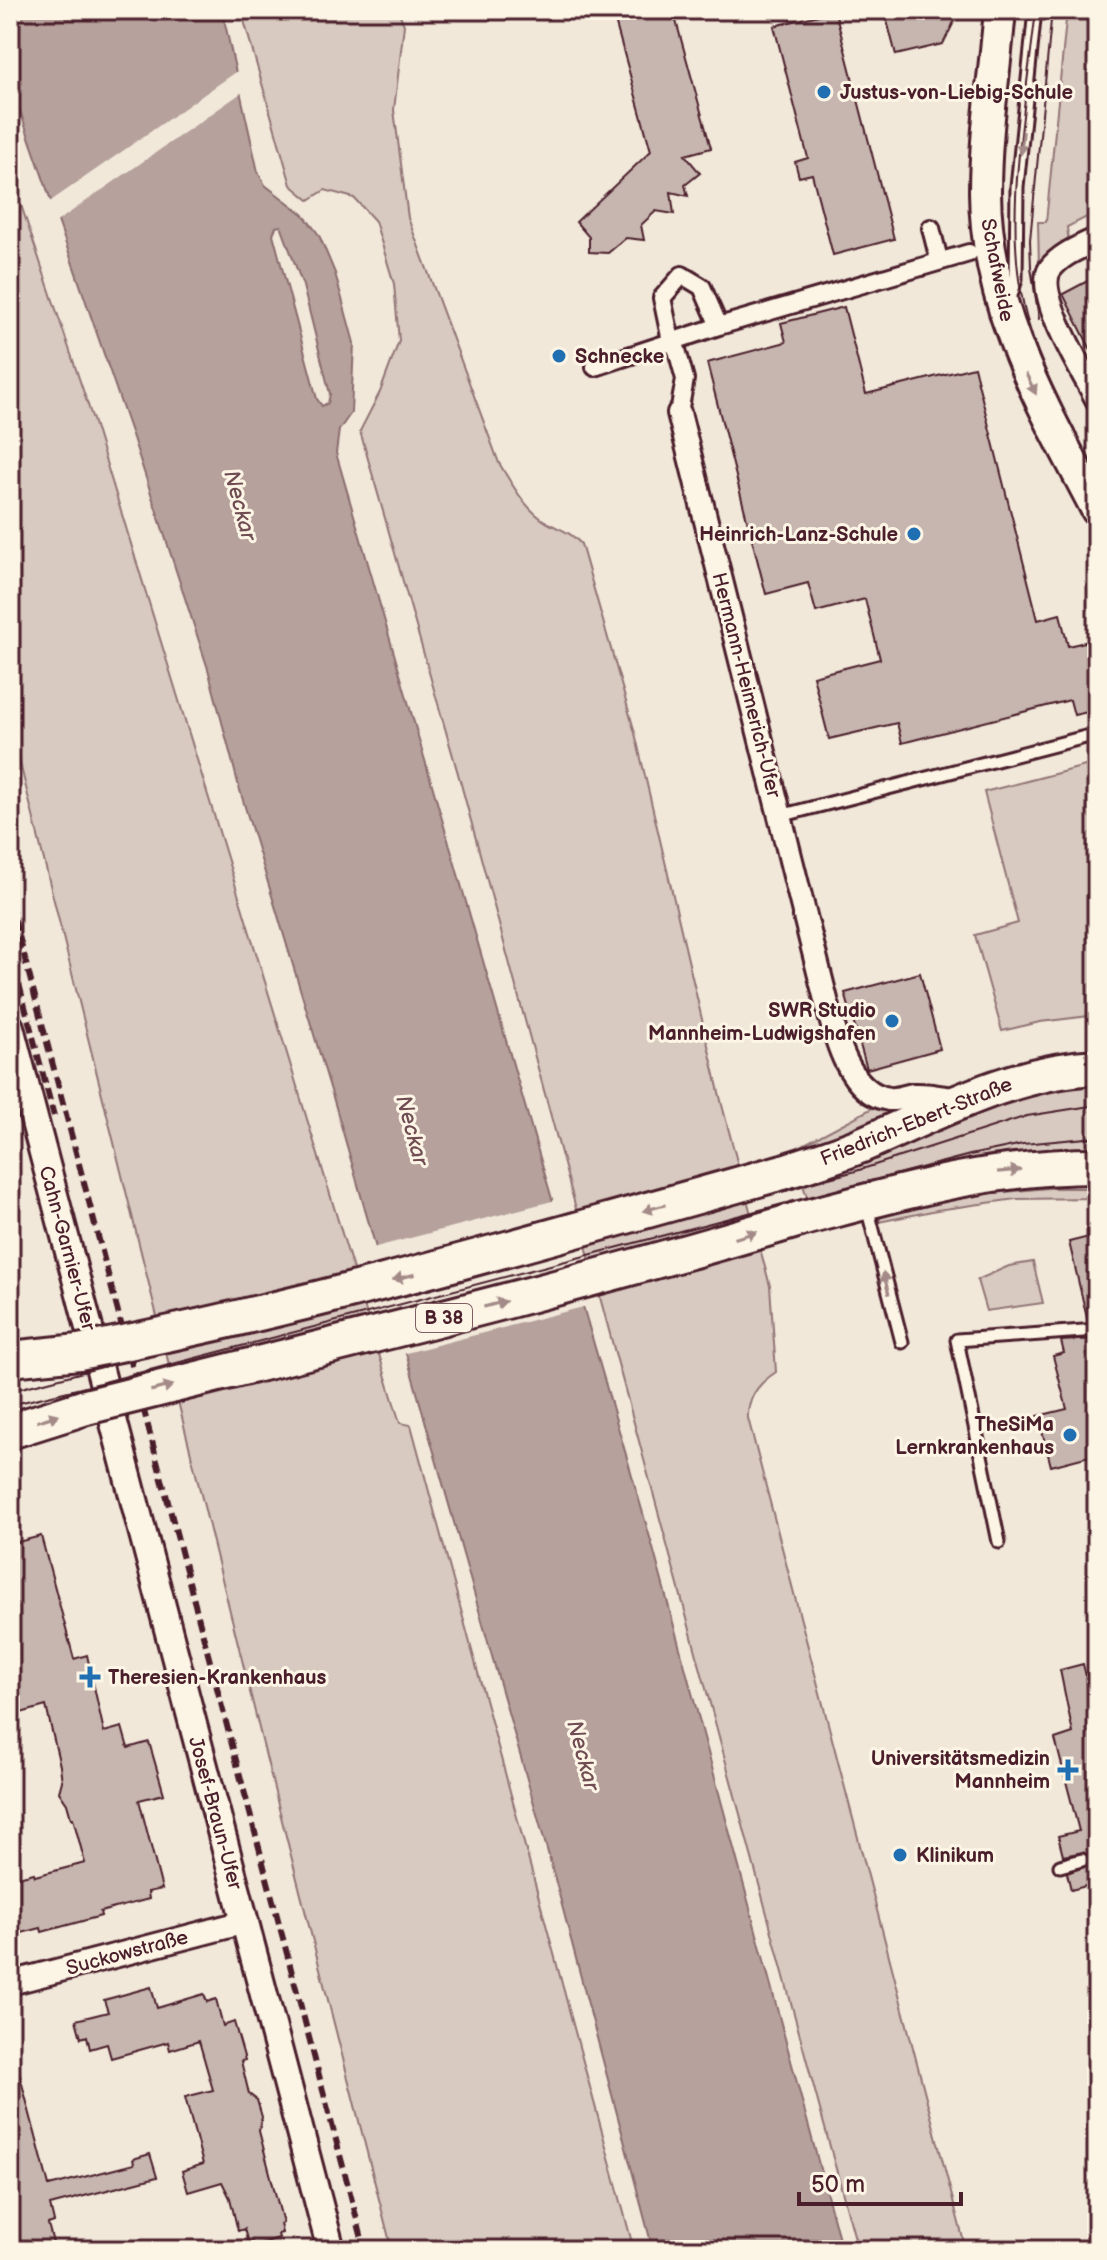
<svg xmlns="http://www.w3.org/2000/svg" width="1107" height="2260" font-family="'Balsamiq Sans',sans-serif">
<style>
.green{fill:#d8cac0;stroke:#917476;stroke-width:2}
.water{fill:#b6a19c;stroke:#8b6d6f;stroke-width:2;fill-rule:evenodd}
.pier{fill:#f1e8da}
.building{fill:#c7b6af;stroke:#4a1f2b;stroke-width:2}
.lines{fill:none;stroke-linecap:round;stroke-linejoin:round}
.service-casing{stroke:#4a1f2b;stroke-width:17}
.pedestrian-casing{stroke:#4a1f2b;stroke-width:22}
.minor-casing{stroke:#4a1f2b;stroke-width:28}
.tertiary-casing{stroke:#4a1f2b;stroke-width:32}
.secondary-casing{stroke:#4a1f2b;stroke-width:36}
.primary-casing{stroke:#4a1f2b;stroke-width:40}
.service{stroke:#fcf5e5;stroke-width:11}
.pedestrian{stroke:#fcf5e5;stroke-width:16}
.minor{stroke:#fcf5e5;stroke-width:22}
.tertiary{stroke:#fcf5e5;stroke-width:26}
.secondary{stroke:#fcf5e5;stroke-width:30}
.primary{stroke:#fcf5e5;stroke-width:34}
.tram{stroke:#4a1f2b;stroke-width:2}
.rail{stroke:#4a1f2b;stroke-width:6;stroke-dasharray:12 6;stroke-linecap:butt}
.primary-bridge-casing{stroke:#4a1f2b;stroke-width:40;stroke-linecap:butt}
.primary-bridge{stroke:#fcf5e5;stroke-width:34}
.oneway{fill:#a38a88}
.poi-dot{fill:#1f6fb2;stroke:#fcf5e5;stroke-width:3}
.labels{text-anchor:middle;stroke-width:6;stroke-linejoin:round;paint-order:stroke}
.shield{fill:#fcf5e5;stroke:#7f5f63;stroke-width:2}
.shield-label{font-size:18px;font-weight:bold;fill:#4a1f2b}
.poi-label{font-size:20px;font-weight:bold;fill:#4a1f2b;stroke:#fcf5e5;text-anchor:start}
.street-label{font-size:20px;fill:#4a1f2b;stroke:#fcf5e5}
.water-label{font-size:22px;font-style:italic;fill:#704c53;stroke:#fcf5e5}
</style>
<rect width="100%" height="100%" fill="#f1e8da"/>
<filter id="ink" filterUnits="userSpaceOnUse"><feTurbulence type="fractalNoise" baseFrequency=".0125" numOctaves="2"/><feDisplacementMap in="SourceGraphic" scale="16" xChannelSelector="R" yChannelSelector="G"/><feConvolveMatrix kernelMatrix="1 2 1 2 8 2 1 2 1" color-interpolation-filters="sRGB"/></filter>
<g filter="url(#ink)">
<path class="green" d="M241,10H398L404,25L394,110L408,218L499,463C512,484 526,511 548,523C561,530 571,532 581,544L635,733L722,1105L770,1286L776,1372C759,1383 747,1397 748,1418L966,2250H858L461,784L360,431L380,392L399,341L394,284L375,221L354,198L325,190L309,200L291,185Z
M1067,10H1097V212L1067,227L1069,244L1039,268L1038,222H1046Z
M10,172L94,423L400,1423L411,1425L634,2250H392L276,1797L10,723Z
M1097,763V1015L1040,1022L1002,1031L975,935L1018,923L984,792Z
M1097,1079V1154L809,1203L801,1179L989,1102Z
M918,1101L799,1155L797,1148L878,1105Z
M1049,1188H1097V1198L1016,1199L937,1210L879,1222L883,1209L935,1198Z
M1033,1262L1043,1303L986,1311L977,1280L1009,1266Z"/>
<path class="water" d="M10,10H222L258,172L265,185L303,214L319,235L335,273L354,343L351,413L339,430L336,453L653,1548L842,2250H653L550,1860L335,1104L239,787L208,669L133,438L10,82ZM281,226L303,286L330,394L328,403L322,406L317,399L273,234L276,227Z"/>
<path class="pier" d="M239,70L244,91L55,223L48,203Z
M556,1200L587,1306L402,1354L372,1248Z"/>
<path class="building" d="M612,10H673L711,148L685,155L700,173L685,185L688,196L671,192L674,214L656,211L641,225L644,240L626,238L608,253L589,252V237L576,222L651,151Z
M899,10H960L943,44L896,55L885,13Z
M835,11L894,239L833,255L812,174L799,177L795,162L808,158L774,26Z
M1097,276V362L1063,294Z
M844,307L866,394L974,367L1038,620L1060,614L1068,646L1097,639V710L1074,715L1070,700L902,743L897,723L829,739L813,676L880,659L865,599L816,612L808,583L766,594L707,363L786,342L781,323Z
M920,973L940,1049L867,1069L845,993Z
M1097,1235V1322H1088L1069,1242Z
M1097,1339V1454L1051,1466L1038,1416L1067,1409L1053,1356L1064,1353L1061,1341Z
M41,1536L74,1659L87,1655L104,1732L122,1727L128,1748L149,1742L164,1794L139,1800L162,1889L148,1892L149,1899L100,1912L101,1916L42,1932L41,1928L10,1936V1879L34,1873L35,1876L85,1863L73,1818H71L67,1804L59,1792L62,1781L60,1766L46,1706L10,1716V1544Z
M1083,1664L1086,1676L1097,1673V1883L1071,1890L1067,1873L1087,1866L1090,1859L1083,1852L1063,1856L1058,1836L1079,1831L1055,1739L1073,1733L1060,1670Z
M151,1987L157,2008L204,1994L207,2002L216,1999L223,2026L234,2022L245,2060L241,2061L249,2094L257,2100L262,2117L259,2131L283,2223L280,2224L282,2233L278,2234L279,2238L252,2246V2242L248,2243L244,2229L238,2231L230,2198L222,2182L188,2192L182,2171L203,2164L185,2097L213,2090L199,2041L170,2050L168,2042L111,2058L107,2044L90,2049L87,2036L81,2038L76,2020L108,2012L104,2000Z
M16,2061L49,2186L134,2164L133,2159L150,2154L157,2177L50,2205L54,2222L48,2224L55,2250H10V2062Z"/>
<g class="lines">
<defs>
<path id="service" d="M1010,299L1016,279L1017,187L1035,10
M780,816L1097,734
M867,1207L902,1342
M999,1542L957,1340L1097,1330
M1060,1866L1082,1860"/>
<path id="pedestrian" d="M931,228L939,260
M595,367L719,326L969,253
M679,413L685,379L677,350L671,341L662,298L682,275L702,287L719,326"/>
<path id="minor" d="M1097,239C1081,247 1061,254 1050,269C1034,293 1084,374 1097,399
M679,413L824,992C833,1026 845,1093 889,1099C898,1100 906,1096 914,1095C928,1094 944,1098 958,1100
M10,1983L245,1922"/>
<path id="tertiary" d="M10,1027L331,2250"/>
<path id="secondary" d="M1000,10C995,70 985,132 985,192C986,311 1044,408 1097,510"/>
<path id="primary" d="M783,1172C808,1164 834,1156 859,1146C936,1113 1012,1071 1097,1067
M800,1219C902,1192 989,1166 1097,1166
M10,1359L79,1352
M10,1431L86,1407"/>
</defs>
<use href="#service" class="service-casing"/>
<use href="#pedestrian" class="pedestrian-casing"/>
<use href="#minor" class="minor-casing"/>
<use href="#tertiary" class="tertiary-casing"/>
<use href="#secondary" class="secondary-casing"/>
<use href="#primary" class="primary-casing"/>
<use href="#service" class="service"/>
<use href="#pedestrian" class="pedestrian"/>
<use href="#minor" class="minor"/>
<use href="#tertiary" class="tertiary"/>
<use href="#secondary" class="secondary"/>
<use href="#primary" class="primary"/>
<path class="tram" d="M1036,10C1026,102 1003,218 1024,307C1037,366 1070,421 1097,474
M1039,319L1031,267L1030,240L1052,10
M10,1391L856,1171L1027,1116L1097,1105
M10,1405L81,1388L970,1155L1023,1144L1097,1137"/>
<path class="rail" d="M10,902L365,2250
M10,950L54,1116"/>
<defs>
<path id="primary-bridge" d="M79,1352C317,1306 550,1237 783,1172
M86,1407C325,1347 564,1290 800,1219"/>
</defs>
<use href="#primary-bridge" class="primary-bridge-casing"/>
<use href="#primary-bridge" class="primary-bridge"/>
</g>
<defs><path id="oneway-solid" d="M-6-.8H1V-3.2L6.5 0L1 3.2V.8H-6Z" transform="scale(2)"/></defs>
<g class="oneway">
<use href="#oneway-solid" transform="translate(1022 143) rotate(96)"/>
<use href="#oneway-solid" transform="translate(1031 384) rotate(64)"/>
<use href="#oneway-solid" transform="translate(1009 1171) rotate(-5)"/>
<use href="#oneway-solid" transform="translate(654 1208) rotate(164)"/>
<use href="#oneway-solid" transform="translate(746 1235) rotate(-17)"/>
<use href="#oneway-solid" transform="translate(404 1277) rotate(166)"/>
<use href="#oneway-solid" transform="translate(886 1283) rotate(-104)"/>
<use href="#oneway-solid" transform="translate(495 1304) rotate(-15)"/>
<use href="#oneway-solid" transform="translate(162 1388) rotate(-14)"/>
<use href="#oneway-solid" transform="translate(48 1418) rotate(-18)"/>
</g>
</g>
<g class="poi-dot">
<circle cx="824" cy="92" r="8"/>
<circle cx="559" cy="356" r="8"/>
<circle cx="914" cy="534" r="8"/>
<circle cx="892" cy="1021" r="8"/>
<circle cx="1070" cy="1435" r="8"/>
<path d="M86 1665h8v8h8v8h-8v8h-8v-8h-8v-8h8z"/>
<path d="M1064 1758h8v8h8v8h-8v8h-8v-8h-8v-8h8z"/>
<circle cx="900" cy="1855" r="8"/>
</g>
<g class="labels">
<rect class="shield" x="416" y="1304" width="56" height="28" rx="6"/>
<g class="shield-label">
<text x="444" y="1324">B 38</text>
</g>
<g class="poi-label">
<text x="840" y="99">Justus-von-Liebig-Schule</text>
<text x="575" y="363">Schnecke</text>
<text x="898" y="541" text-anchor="end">Heinrich-Lanz-Schule</text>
<text x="876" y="1017" text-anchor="end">SWR Studio<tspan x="876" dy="23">Mannheim-Ludwigshafen</tspan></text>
<text x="1054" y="1431" text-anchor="end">TheSiMa<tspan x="1054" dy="23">Lernkrankenhaus</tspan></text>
<text x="108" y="1684">Theresien-Krankenhaus</text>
<text x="1050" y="1765" text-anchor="end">Universitätsmedizin<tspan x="1050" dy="23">Mannheim</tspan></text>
<text x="916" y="1862">Klinikum</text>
</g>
<g class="street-label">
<text transform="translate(998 270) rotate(79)" y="7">Schafweide</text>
<text transform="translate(747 685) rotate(76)" y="7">Hermann-Heimerich-Ufer</text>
<text transform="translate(916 1121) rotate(-22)" y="7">Friedrich-Ebert-Straße</text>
<text transform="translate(68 1248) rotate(75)" y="7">Cahn-Garnier-Ufer</text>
<text transform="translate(216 1813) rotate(75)" y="7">Josef-Braun-Ufer</text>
<text transform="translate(127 1952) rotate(-15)" y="7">Suckowstraße</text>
</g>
<g class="water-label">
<text transform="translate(241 505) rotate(75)" y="8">Neckar</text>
<text transform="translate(413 1130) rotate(75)" y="8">Neckar</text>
<text transform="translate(584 1755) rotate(75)" y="8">Neckar</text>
</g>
</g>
<rect width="1107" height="2260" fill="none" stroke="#fcf5e5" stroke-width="40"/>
<rect x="20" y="20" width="1067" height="2220" fill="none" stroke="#4a1f2b" stroke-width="3" filter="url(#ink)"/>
<path d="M799 2192v12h162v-12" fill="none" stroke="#4a1f2b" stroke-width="4"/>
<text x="811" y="2192" font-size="24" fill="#4a1f2b" stroke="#fcf5e5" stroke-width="6" paint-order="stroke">50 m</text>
</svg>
